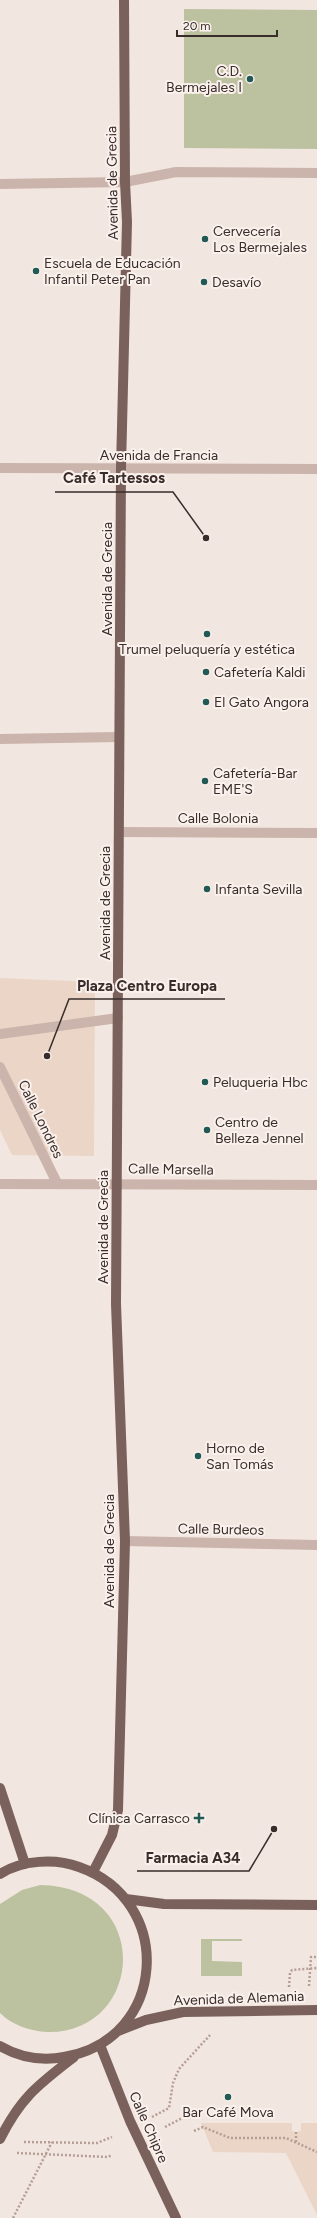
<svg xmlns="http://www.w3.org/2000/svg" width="317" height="2218" font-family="Figtree,sans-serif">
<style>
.green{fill:#bcc1a0}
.plaza{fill:#ead5c7}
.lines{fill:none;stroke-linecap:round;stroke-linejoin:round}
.path{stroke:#b69e96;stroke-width:2.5;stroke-dasharray:2 2;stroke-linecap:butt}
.minor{stroke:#cbb4ab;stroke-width:10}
.major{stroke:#7a615c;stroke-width:10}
.poi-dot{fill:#215954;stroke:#faf1ec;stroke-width:1.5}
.labels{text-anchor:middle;stroke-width:4;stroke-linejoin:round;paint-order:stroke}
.poi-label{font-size:14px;fill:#392c2a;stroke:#faf1ec;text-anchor:start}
.street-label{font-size:14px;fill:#392c2a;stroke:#faf1ec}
.leader{fill:none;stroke:#392c2a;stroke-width:1.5}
.callout-dot{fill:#392c2a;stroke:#faf1ec;stroke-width:1.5}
.callout-label{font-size:15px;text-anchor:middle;font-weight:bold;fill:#392c2a;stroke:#faf1ec;stroke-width:4;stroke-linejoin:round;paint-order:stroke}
</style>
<rect width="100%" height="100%" fill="#f2e6e0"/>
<path class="green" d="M184,9L317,10V149L184,148Z
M40,1885C155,1887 144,2034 47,2032C30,2031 12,2025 0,2013V1904L22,1890Z
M201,1939H242V1941H212V1961L242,1962V1976H201Z"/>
<path class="plaza" d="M0,978L95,982L94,1156L12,1155L0,1130Z
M201,2123H292V2131L296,2132L301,2131V2123H317V2215L286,2153L213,2152Z"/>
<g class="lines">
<path class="path" d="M309,1986L311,1957H317
M289,1987L290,1973L292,1970L317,1968
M152,2117L169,2108L173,2083L179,2069L210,2035
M165,2127L186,2116
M194,2131L203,2127L230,2138H286L317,2152
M296,2132V2142
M24,2142L97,2143L112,2137
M17,2153L108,2157L112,2155
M13,2218L52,2142"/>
<path class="minor" d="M0,184L125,182L176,172L317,173
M0,468L317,469
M0,739L119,737
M119,832L317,833
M0,1034L118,1018
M0,1067L57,1183
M0,1184L317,1185
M125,1541L317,1545"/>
<path class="major" d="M0,1788L25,1864
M93,1872L112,1835L118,1810L125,1541L116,1304L121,468L127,222L125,182L124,0
M0,1874C22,1860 55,1858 79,1867C176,1901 167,2040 64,2057C42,2061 19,2057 0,2046
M126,1899L164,1904L317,1905
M118,2031L146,2020L183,2012L317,2010
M100,2045L130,2121L176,2218
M0,2139C21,2097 38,2085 74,2057"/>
</g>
<g class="poi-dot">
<circle cx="250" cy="79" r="4"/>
<circle cx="205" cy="239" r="4"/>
<circle cx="36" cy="271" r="4"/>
<circle cx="204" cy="282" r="4"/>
<circle cx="207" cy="634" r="4"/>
<circle cx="206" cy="672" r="4"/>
<circle cx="206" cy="702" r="4"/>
<circle cx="205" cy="781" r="4"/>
<circle cx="207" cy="889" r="4"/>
<circle cx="205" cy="1082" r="4"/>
<circle cx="207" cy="1130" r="4"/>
<circle cx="198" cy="1456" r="4"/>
<path d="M197 1812h4v4h4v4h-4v4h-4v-4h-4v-4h4z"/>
<circle cx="228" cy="2097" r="4"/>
</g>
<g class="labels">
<g class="poi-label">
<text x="242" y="76" text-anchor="end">C.D.<tspan x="242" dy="16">Bermejales I</tspan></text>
<text x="213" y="236">Cervecería<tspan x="213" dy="16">Los Bermejales</tspan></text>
<text x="44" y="268">Escuela de Educación<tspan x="44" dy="16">Infantil Peter Pan</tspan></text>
<text x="212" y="287">Desavío</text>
<text x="207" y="654" text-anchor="middle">Trumel peluquería y estética</text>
<text x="214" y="677">Cafetería Kaldi</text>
<text x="214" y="707">El Gato Angora</text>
<text x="213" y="778">Cafetería-Bar<tspan x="213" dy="16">EME'S</tspan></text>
<text x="215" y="894">Infanta Sevilla</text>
<text x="213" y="1087">Peluqueria Hbc</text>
<text x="215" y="1127">Centro de<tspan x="215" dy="16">Belleza Jennel</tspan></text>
<text x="206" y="1453">Horno de<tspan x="206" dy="16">San Tomás</tspan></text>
<text x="190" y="1823" text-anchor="end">Clínica Carrasco</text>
<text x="228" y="2117" text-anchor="middle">Bar Café Mova</text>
</g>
<g class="street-label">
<text transform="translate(112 183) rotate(-91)" y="5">Avenida de Grecia</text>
<text x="159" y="460">Avenida de Francia</text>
<text transform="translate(107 579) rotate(-90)" y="5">Avenida de Grecia</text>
<text x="218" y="823">Calle Bolonia</text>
<text transform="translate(105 903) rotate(-90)" y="5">Avenida de Grecia</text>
<text transform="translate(41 1119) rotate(64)" y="5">Calle Londres</text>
<text transform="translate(171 1169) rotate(1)" y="5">Calle Marsella</text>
<text transform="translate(103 1227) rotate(-90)" y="5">Avenida de Grecia</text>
<text transform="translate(221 1529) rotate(1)" y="5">Calle Burdeos</text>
<text transform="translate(109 1551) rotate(-90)" y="5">Avenida de Grecia</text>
<text transform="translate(239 1998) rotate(-2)" y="5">Avenida de Alemania</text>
<text transform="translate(149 2127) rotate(66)" y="5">Calle Chipre</text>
</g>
</g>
<path class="leader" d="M206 538L173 492H55M47 1056L69 999H225M274 1829L249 1871H137"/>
<g class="callout-dot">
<circle cx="206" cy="538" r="4"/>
<circle cx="47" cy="1056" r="4"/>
<circle cx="274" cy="1829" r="4"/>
</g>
<g class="callout-label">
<text x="114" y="483">Café Tartessos</text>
<text x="147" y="991">Plaza Centro Europa</text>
<text x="193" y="1863">Farmacia A34</text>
</g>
<path d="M177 30v6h100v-6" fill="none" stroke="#392c2a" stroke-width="2"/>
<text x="183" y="30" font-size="12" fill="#392c2a" stroke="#faf1ec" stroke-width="3" paint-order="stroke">20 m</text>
</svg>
